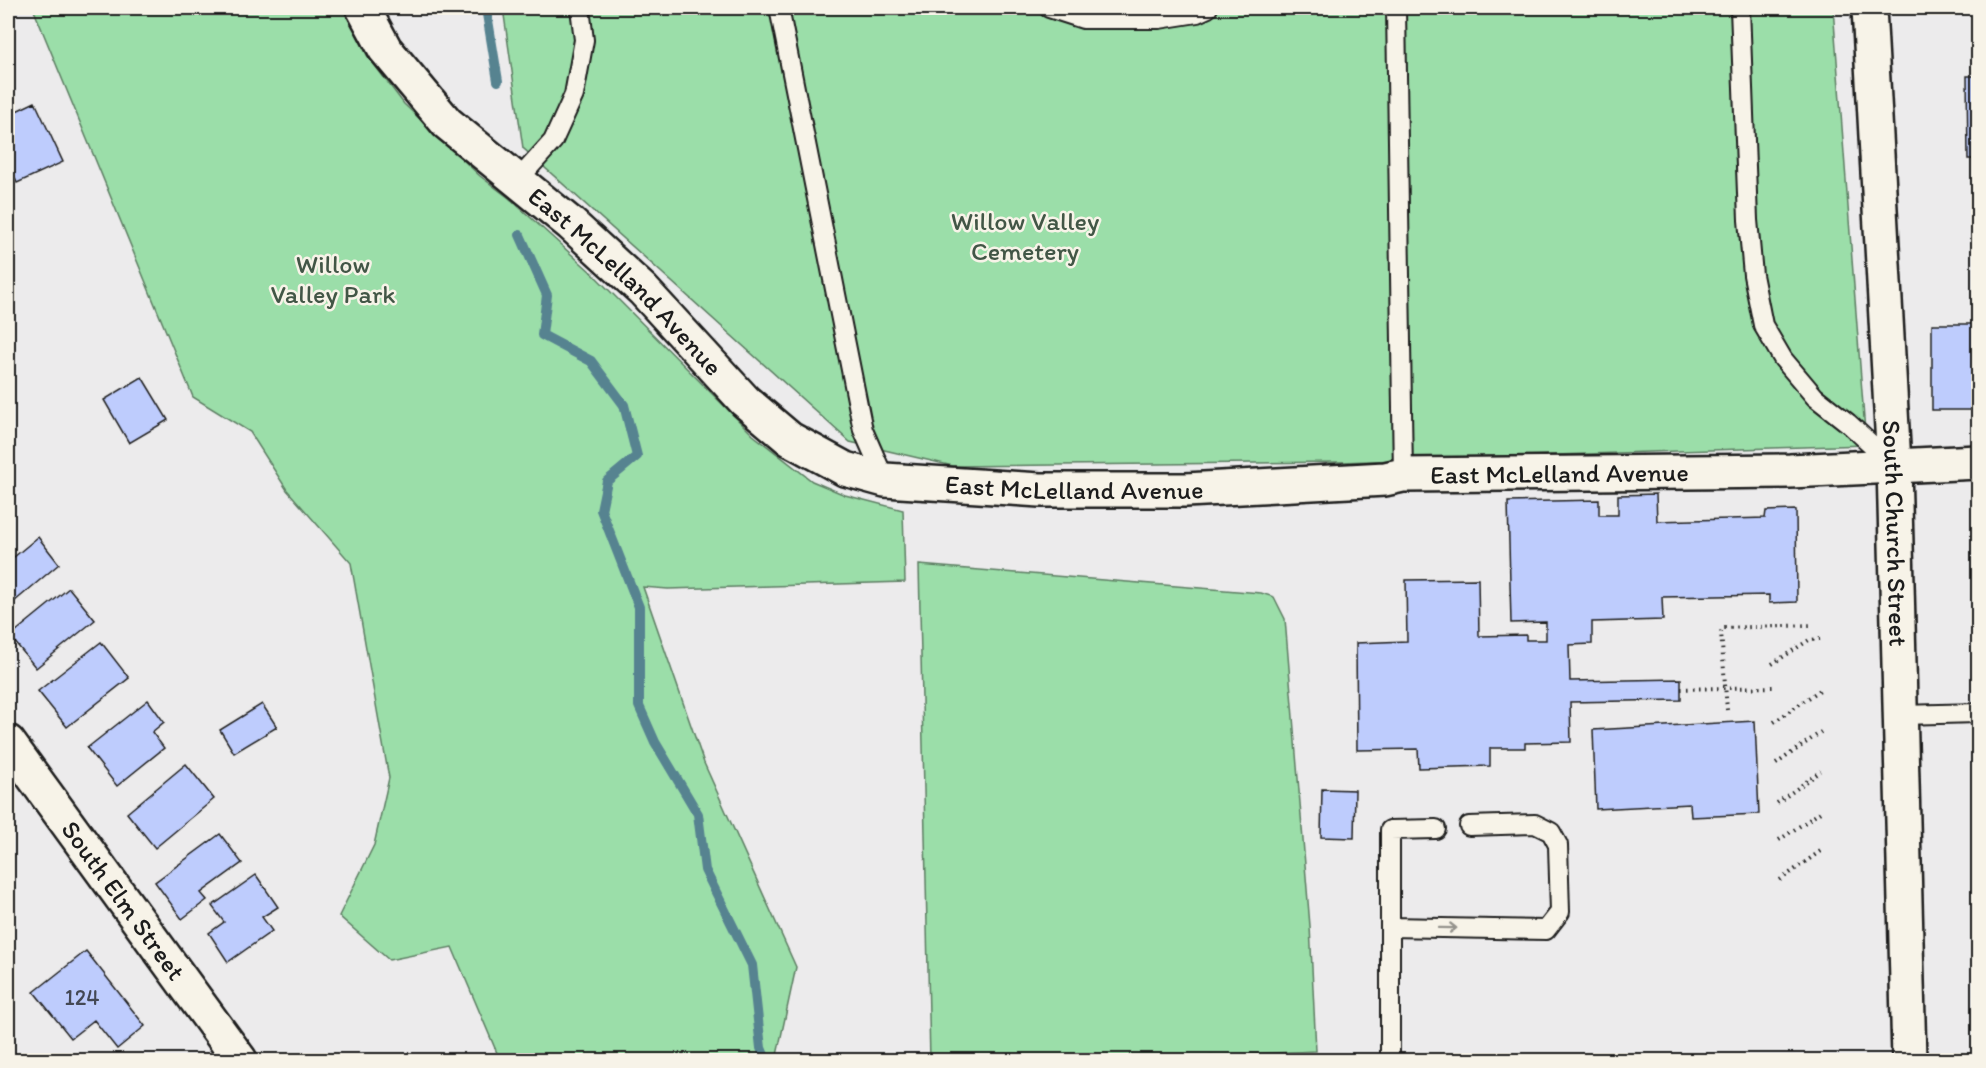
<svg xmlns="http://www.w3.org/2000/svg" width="1986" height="1068" font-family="Itim,sans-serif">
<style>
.green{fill:#9bdea9;stroke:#5c7d62;stroke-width:1.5}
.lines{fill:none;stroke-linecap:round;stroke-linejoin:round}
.stream{stroke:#578390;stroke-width:10}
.building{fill:#beccfd;stroke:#1c1c1c;stroke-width:1.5}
.service-casing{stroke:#1c1c1c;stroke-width:22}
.minor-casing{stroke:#1c1c1c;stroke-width:38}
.path{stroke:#1c1c1c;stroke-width:4;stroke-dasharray:1.5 4.5;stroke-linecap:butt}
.service{stroke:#f7f3e8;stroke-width:18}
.minor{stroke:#f7f3e8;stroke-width:33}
.oneway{stroke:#94928c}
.labels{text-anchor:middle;stroke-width:5;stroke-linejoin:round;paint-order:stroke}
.number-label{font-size:22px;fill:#444854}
.park-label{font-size:26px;fill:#425646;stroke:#f7f3e8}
.street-label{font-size:26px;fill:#1c1c1c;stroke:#f7f3e8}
</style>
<rect width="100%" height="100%" fill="#ecebec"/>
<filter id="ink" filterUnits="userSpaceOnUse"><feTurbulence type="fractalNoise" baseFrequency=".0167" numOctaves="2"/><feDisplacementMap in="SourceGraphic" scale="12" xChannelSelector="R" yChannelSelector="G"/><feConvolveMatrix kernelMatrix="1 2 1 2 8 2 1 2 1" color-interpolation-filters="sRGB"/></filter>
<g filter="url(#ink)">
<path class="green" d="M33,8H344L367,55L404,104L480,176L509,198L592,273L753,435L812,481L845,495L903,510L905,582L668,589L643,587L704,763L796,967L776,1060H500L452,947L389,960L339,916L374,845L389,778L351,563L287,490L250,432L193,397Z
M503,8H1833L1866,445L1341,462L953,466L850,442L523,148Z
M919,565L1261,593L1274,597L1285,619L1310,926L1316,1051L1120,1060H930Z"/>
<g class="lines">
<path class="stream" d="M486,8L498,81
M520,235L547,295L542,335L591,361L624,405L637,456L607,481L601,510L639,607V706L655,742L698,814L705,870L752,965L761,1048L766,1060"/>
</g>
<path class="building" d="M1967,76H1978V159H1968Z
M35,102L63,162L17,183L8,162V115Z
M1932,324H1978V410H1932Z
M142,377L168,420L129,443L104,400Z
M1656,494L1657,521L1765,518L1766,511L1796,510L1797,602L1769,603V595L1662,597L1663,620L1592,622V644L1569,645L1570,681L1681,679V700L1570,702L1571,742L1525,743V748H1490V766L1419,768L1418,749L1357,750L1356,643L1407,641L1406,580L1478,579L1479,636L1526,635V640H1546V622L1511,623L1508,502L1599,500V515H1618V495Z
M38,537L59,564L8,607V562Z
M69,588L95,620L36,668L10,636Z
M101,642L129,678L67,727L38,691Z
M148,700L164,722L152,732L164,748L117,786L87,748Z
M262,704L277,727L234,753L220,730Z
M1755,721L1759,814L1691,817L1690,804L1596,809L1593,730Z
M186,764L214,799L155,848L127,813Z
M1322,789L1355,790L1354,838L1321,837Z
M220,834L242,863L201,893L207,900L182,919L155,882Z
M256,875L278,907L262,917L272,931L228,962L209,933L224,922L212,906Z
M86,951L145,1026L117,1049L94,1020L71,1038L34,992Z"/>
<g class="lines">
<defs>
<path id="service" d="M779,8L863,430L885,480
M1049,8L1083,19H1159L1197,13L1208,8
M1396,8L1403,475
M1740,8L1748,220L1753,275L1763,325L1783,359L1815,397L1848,423L1894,465
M517,181L553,141L574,95L584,40L580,8
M1901,715L1978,713
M1390,927L1546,930L1560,912L1558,845L1551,832L1535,824L1469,826
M1390,1060V830L1436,829"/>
<g id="minor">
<path id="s1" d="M363,8L385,49L447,123L571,224L643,290L745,401L790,439L845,469L885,480L1040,490H1186L1385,479L1403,475L1790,471L1978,462"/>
<path id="s2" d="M1869,8L1894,465L1909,1060"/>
<path id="s3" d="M8,742L240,1060"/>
</g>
</defs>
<use href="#service" class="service-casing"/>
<use href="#minor" class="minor-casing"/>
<path class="path" d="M1772,664L1809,640L1820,639
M1681,689L1773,687
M1727,710L1721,632L1723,628L1814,625
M1774,722L1820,690
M1776,764L1821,732
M1777,803L1821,771
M1779,840L1822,811
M1780,880L1822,850"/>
<use href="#service" class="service"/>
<use href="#minor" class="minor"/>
</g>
<defs><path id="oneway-shaft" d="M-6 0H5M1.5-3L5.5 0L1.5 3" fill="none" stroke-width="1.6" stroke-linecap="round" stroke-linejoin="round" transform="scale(1.5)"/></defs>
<use class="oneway" href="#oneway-shaft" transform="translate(1448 928) rotate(1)"/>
</g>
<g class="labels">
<g class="number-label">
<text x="82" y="1005">124</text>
</g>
<g class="park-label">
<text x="1025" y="230">Willow Valley<tspan x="1025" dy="30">Cemetery</tspan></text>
<text x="333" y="273">Willow<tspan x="333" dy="30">Valley Park</tspan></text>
</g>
<g class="street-label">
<text dy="9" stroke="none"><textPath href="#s1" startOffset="382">East McLelland Avenue</textPath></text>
<text dy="9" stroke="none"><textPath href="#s1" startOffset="1390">East McLelland Avenue</textPath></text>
<text dy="9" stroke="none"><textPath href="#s1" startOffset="904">East McLelland Avenue</textPath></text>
<text dy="9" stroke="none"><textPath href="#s2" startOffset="526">South Church Street</textPath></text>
<text dy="9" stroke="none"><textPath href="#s3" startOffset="196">South Elm Street</textPath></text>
</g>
</g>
<rect width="1986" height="1068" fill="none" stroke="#f7f3e8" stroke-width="30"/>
<rect x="15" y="15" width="1956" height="1038" fill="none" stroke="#1c1c1c" stroke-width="2" filter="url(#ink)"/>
</svg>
